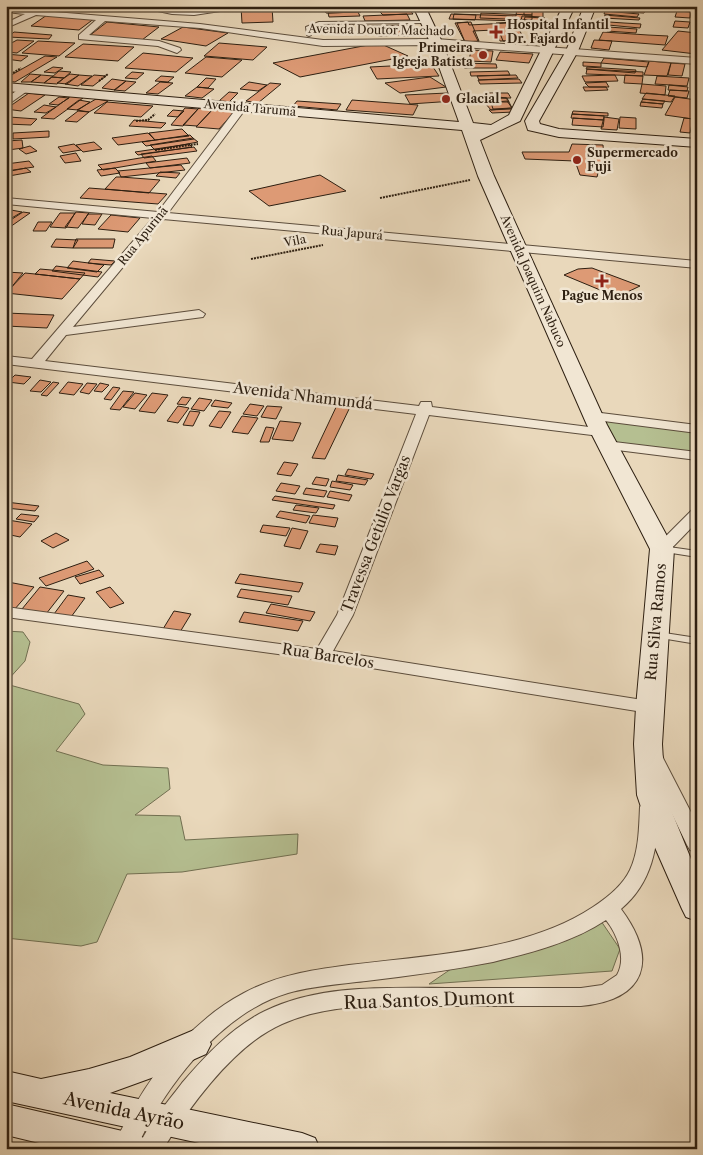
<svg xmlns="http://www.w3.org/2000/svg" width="703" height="1155" font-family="'Libre Caslon Text',serif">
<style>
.green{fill:#b5bf91;stroke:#716f51}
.building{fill:#dd9a75;stroke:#2d1f11}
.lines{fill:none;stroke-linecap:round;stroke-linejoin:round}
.lane-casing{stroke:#5c4d3c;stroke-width:2}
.street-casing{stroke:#5c4d3c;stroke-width:2}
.secondary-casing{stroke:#2d1f11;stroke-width:2}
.path{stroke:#2d1f11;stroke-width:2;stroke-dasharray:2 1;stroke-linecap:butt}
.lane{fill:#f1e6d3;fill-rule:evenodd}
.street{fill:#f1e6d3;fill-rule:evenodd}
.secondary{fill:#f1e6d3;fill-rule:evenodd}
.poi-dot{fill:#8f2418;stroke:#f1e6d3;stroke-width:2}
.labels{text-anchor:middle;stroke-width:5;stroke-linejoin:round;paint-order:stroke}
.far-poi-label{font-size:12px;font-weight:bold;fill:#2d1f11;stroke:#f1e6d3;text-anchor:start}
.far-street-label{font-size:12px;fill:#2d1f11;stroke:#f1e6d3}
.street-label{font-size:15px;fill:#2d1f11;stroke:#f1e6d3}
.near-street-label{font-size:18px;fill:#2d1f11;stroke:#f1e6d3}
</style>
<rect width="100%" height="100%" fill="#e9d8bb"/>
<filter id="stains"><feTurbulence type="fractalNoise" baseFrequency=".004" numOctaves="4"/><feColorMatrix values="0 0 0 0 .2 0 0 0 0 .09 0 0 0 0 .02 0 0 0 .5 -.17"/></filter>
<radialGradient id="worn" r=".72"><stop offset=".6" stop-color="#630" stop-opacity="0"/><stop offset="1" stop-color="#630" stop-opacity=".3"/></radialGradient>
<path class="green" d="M600,419L697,430V453L611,443Z
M6,631L23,632L30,642L25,661L6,682Z
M6,684L79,704L85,714L56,751L103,765L168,768L170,789L135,815L180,816L185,840L298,834L297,854L182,872L127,874L97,942L81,946L6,938Z
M601,921L620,949L612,971L429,984L451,969Z"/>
<path class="building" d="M401,6L403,10L378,11L376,8Z
M517,6H543V17L522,16L521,21L453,19L454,14L516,16Z
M524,6H532V15H524Z
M241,7H272L273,22L242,23Z
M605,7L611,8L646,10L644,13L604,11Z
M359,8L361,12L326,13L324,9Z
M409,9L413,14L383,15L379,11Z
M605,11L639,14L637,17L604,14Z
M677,11L691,12L690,18L675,17Z
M358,12L360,16L329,17L328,13Z
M481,13L532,15V20L480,18Z
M407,14L410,20L365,21L363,16Z
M451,14L476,15L475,20L449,19Z
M47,15L95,18L79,30L31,26Z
M605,15L640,18L639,20L604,18Z
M525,17L545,18L544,22L524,21Z
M675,21L690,22L688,28L673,27Z
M107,22L159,27L142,40L89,36Z
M468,22L469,25L508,23L519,41H500L494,30L473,31L479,43L465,42L455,23Z
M471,22L479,41L465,42L457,23Z
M516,22L524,40L503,41L496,23Z
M609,22L624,23L641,24L640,28L608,25Z
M353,24L354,31H341L340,25Z
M407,25L409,29L362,30L361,26Z
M183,27L228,33L206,46L161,39Z
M608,27L637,29L636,33L607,31Z
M399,29L402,35L378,36L376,30Z
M400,29H417L420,36H403Z
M678,31L697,33L696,54L662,50Z
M14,32L52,35L49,39L8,37Z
M603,32L648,35L668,36L665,45L599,40Z
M17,40L34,41L17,53L6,52V46Z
M594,40L612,41L609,50L591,48Z
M38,41L75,43L59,56L22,53Z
M219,43L267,47L253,60L204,56Z
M379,43L408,56L300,77L273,63Z
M83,44L134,47L118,61L65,57Z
M471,50L493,51L491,62L469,61Z
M500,52L533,54L529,63L496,60Z
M143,53L193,58L176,72L125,68Z
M6,54L28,56L21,61L6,59Z
M45,56L57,57L15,82L6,81V78Z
M206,57L242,60L222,77L185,73Z
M604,58L649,62L647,67L601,63Z
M649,61L671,63L667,76L644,75Z
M583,62L601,63V67L583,66Z
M464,63L496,64L497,68H464Z
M671,63L685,64L682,76L668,75Z
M431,64L439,76L377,79L370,67Z
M53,67L63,68L55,73L44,72Z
M587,67L636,70L635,73L586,69Z
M587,69L643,72V76L586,74Z
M59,71L71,72L64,78L52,77Z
M508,71L510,75L471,76L470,72Z
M132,72L144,73L137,79L125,78Z
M30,74L41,75L31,82H21Z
M70,74L79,75L67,84L57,83Z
M41,75L53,76L44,83L31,82Z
M79,75L92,76L78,86L65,84Z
M94,75L106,76L93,86L81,85Z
M516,75L518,78L479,80L477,76Z
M615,75L618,81L585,82L582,76Z
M625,75L643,76L642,84L624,83Z
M161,76L174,77L168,82L155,81Z
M657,76L689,78L687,86L655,84Z
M52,77L64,78L57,84L44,83Z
M430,77L446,87L400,93L385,83Z
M206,78L216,79L208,88L197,87Z
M112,79L126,81L115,90L102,88Z
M519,79L522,83L480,84L478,80Z
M126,81L136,82L125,91L114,90Z
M160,82L173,83L158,94L146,93Z
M249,82L267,85L258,91L240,89Z
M606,82L609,87H589L585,83Z
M270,83L281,84L258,103L246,101Z
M642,84L666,86L665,95L640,93Z
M669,85L688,87L687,91L668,90Z
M197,87L214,89L202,98L185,96Z
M583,87H606L608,90L585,91Z
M670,90L689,91L687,98L668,96Z
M229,92L238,93L229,102L219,101Z
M29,93L45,95L21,111L6,109Z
M447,93L454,101L410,104L405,95Z
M487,93H508L511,98H489Z
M646,93L675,96L671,102L642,99Z
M71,96L83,98L54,119L41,118Z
M489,96L507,98L512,108L493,109Z
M59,97L69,98L58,105L49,104Z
M675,97L697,100V112L693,119L665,115Z
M489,98H506L509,102H491Z
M96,99L108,101L89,112L77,110Z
M643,99L665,101L663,104L641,102Z
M79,100L90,102L78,110L67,109Z
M352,100L418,105L413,115L346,110Z
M297,101L341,104L337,110L293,106Z
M507,101L512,108L491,110L485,103Z
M107,102L153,106L141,117L94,113Z
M641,102L663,104L662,108L640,106Z
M44,105L56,107L46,113L34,112Z
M185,108L198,109L183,126L171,125Z
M199,108L213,109L197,126L183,125Z
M213,109L235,111L219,129L196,127Z
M511,109L514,112L492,113L489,110Z
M173,110L184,111L178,117L167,116Z
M78,111L89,112L77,122L65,121Z
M573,111L608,113V116L572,114Z
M572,114L604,116V120L571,118Z
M9,117L37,119L31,125L6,124Z
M604,117L619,119L617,130L601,129Z
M620,117L636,118V129L619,128Z
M573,118L604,120L603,127L572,125Z
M684,118L693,119L690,133L680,132Z
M134,120L166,123L161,128L129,126Z
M182,129L189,136L155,140L149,133Z
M49,131V137L13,139V133Z
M148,133L155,140L118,145L112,138Z
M190,135L194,139L146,146L142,142Z
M193,138L198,142L155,150L150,145Z
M22,140L23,148L8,150L7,141Z
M94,142L102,149L83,152L76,145Z
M74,144L81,150L63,153L58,147Z
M189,144L192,147L138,155L135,152Z
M572,144L603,145L605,172L598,173L597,177L580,175L575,161L525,159L522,152H569Z
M30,146L37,151L26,154L19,149Z
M194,147L197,151L144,158L141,154Z
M76,153L81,161L65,163L60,156Z
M152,156L156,161L103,170L98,165Z
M187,158L190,163L150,168L146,163Z
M29,161L34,167L6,171V164Z
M181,165L185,170L121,177L118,171Z
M26,168L31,172L9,176L6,174V172Z
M115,168L120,173L101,176L97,170Z
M160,172L180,173L176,178L156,176Z
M320,175L346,191L269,206L249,191Z
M116,177H121L160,180L149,193L105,189Z
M89,188L167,194L158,204L80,198Z
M11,210L22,212L10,219H6V213Z
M23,212L30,213L10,227L6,226V223Z
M76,212L89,213L78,228L65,227Z
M60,213H75L66,228L50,227Z
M88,214H102L95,225L82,224Z
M111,215L140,218L128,232L98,229Z
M38,222H52L46,231H33Z
M56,239L78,240L73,248L51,247Z
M76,239H115L113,248H73Z
M91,259L115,261L111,265L88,263Z
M73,261L104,265L97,272L67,268Z
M56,266L102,272L98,277L52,271Z
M592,268L640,286L617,297L564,275L578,269Z
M40,269L85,273L80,279L35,274Z
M6,272L23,273L10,289H6Z
M25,273L35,274L80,279L62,299L6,293Z
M6,313L54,315L47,328L6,326Z
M15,375L31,377L24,384L8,382Z
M40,380L51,382L41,392L30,391Z
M53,382L59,383L47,396L41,395Z
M68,382L83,384L74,395L59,393Z
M87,383L97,384L89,394L80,392Z
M100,383L109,385L102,392L94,391Z
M113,387L120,388L111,400L104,399Z
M123,391L134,392L120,410L110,409Z
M135,393L147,395L135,409L123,407Z
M152,393L168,395L155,413L139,411Z
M182,397L191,398L186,405L177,404Z
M199,398L212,400L204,411L191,409Z
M215,400L232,403L228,408L211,406Z
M338,403L351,405L325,459L312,458Z
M250,404L264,406L257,416L243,414Z
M178,406L189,408L178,423L167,421Z
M267,406L282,407L276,419L261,417Z
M190,411L200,412L193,426L183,425Z
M219,411L231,412L221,428L209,426Z
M242,416L258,418L248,434L232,432Z
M280,421L301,423L293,441L272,439Z
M266,427L274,428L269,442H260Z
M284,462L298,464L291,476L277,474Z
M348,469L374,474L371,479L345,475Z
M338,475L368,480L365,485L336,481Z
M316,477L329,479L326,486L312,484Z
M332,481L353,485L350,490L330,487Z
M281,483L300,486L295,494L276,491Z
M306,488L327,491L324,497L303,494Z
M330,491L352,495L349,501L327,497Z
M275,496L335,505L333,509L272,500Z
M6,502L39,506L35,511L6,508Z
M296,505L319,508L316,513L293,510Z
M280,511L310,516L306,523L276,517Z
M21,514L39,516L34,522L16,519Z
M313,515L338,518L335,527L309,523Z
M8,520L32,524L20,537L6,534Z
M263,525L290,528L286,536L260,532Z
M292,528L308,531L300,549L284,546Z
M56,533L69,540L53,548L41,541Z
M320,544L338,546L335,555L316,552Z
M87,561L94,569L46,586L39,578Z
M99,570L104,576L80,584L75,577Z
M240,574L303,583L299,592L235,583Z
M8,582L34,587L14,610L6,608V584Z
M40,587L64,591L46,614L22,609Z
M110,587L124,603L110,608L96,592Z
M241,589L292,596L288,605L237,597Z
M68,595L85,598L71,617L54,614Z
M271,604L315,612L310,621L266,613Z
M174,611L191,614L180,632L163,629Z
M244,612L303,621L298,631L239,622Z"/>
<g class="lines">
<defs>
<path id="lane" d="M159,6H163L162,9C193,17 222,6 253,6L194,15L172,14L158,11Z
M481,6H509L421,12L419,11L421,10Z
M426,21L428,23L320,24L310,28L311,35L309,36L307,35L306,27L319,22Z
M662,546L697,551V557L659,551L658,549L659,547Z
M658,632L697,638V644L655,637L653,635L655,633Z"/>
<path id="street" d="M6,8L200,24L323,40L436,39L697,58V64L436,45L323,46L200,28L105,21L89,35L159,41L180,48L181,50L177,53L158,46L79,39V35L96,20L36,15L6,28V23L25,14L6,12Z
M22,87L30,89L6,106V98Z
M242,104L247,107L168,213L697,261V268L163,219L73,327L199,310L205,314L203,317L66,335L45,361L419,406L421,402H431L432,407L605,429L607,432L605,435L600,436L429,415L353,615L333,651L649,701L655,703L658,707L655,711L649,713L322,660L6,617V607L317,649L337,615L416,414L6,364V356L32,359L153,218L6,204V198L158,212L239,105Z
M593,412L697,425V433L588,419L586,416Z
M606,441L697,452V460L601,448L599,445Z
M697,508V522L668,552H656L654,549L656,546L692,510Z
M655,754L662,755L664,760L697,824V852L690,850L687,845L646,760L648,755Z
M650,800L657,802L660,807C657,847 653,882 621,909C659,960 646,1000 581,1006C538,1006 495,1006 452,1006C397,1006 333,1001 282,1024C234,1045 191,1105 163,1149H137C148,1125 166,1104 182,1083C205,1056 232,1027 265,1011C322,983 393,988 456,988C497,988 539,988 581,988L602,985L617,975C627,958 617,934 606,920C573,942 531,953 493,962C451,970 409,976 366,981C340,984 313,986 288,993C220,1013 164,1088 136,1149H112C141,1087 182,1026 244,993C277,975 312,970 349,965C428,955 525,952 593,907C607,898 623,885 630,870C639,851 639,828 640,807L643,802Z"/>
<path id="secondary" d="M413,6H425L442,42L473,123L491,125L509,115L563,6H575L520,121L480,140L494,176L607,425L674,549L662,744L665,795L697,874V921L686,917L682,909L653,843L637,795L634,744L636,707L650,549L587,425L478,176L462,130L6,91V83L459,122L430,42Z
M584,6H596L578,51L539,121L540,124L559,129L697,139V147L559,137L528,130L525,121L566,51Z
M194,1030L206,1034L211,1044L206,1054L154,1077L110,1093L302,1133L315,1138L320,1149H227L6,1101V1071L41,1079L89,1069L130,1057Z
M6,1104L131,1133L144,1138L149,1149H64L6,1135Z"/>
</defs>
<use href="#lane" class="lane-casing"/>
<use href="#street" class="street-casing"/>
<use href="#secondary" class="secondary-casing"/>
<path class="path" d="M13,73L21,68
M99,81L108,74
M136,121L148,120L155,114
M155,150L198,144
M380,198L470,180
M251,259L323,245"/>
<use href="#lane" class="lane"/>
<use href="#street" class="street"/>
<use href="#secondary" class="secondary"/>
</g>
<g class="poi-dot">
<path d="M493.5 24.5h5v5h5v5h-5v5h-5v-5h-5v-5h5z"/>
<circle cx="483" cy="55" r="5"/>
<circle cx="446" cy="99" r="5"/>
<circle cx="577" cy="160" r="5"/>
<path d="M599.5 273.5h5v5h5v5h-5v5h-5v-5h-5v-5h5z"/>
</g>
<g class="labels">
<g class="far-poi-label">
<text x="507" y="29">Hospital Infantil<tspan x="507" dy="14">Dr. Fajardo</tspan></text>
<text x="473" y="52" text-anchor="end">Primeira<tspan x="473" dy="14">Igreja Batista</tspan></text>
<text x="456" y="103">Glacial</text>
<text x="587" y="157">Supermercado<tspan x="587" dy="14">Fuji</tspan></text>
<text x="602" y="300" text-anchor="middle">Pague Menos</text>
</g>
<g class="far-street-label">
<text transform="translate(381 30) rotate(1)" y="4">Avenida Doutor Machado</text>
<text transform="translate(250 108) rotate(5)" y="4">Avenida Tarumã</text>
<text transform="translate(352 233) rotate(5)" y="4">Rua Japurá</text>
<text transform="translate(143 236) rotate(-51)" y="4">Rua Apurinã</text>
<text transform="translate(295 241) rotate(-11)" y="4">Vila</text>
<text transform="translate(533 281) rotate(66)" y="4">Avenida Joaquim Nabuco</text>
</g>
<g class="street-label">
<text transform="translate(303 396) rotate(7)" y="5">Avenida Nhamundá</text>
<text transform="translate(376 534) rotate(-69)" y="5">Travessa Getúlio Vargas</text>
<text transform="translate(656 622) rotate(-85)" y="5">Rua Silva Ramos</text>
<text transform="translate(328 656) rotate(9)" y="5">Rua Barcelos</text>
</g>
<g class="near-street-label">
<text transform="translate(429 1000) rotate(-2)" y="6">Rua Santos Dumont</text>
<text transform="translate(124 1111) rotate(12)" y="6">Avenida Ayrão</text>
</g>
</g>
<rect width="703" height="1155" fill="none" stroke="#e9d8bb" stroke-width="25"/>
<rect x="8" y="8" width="688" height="1140" fill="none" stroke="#2d1f11" stroke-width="2.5"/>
<rect x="12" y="12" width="678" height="1130" fill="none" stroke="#2d1f11"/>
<rect width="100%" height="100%" filter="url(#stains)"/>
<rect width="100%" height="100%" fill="url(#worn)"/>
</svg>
